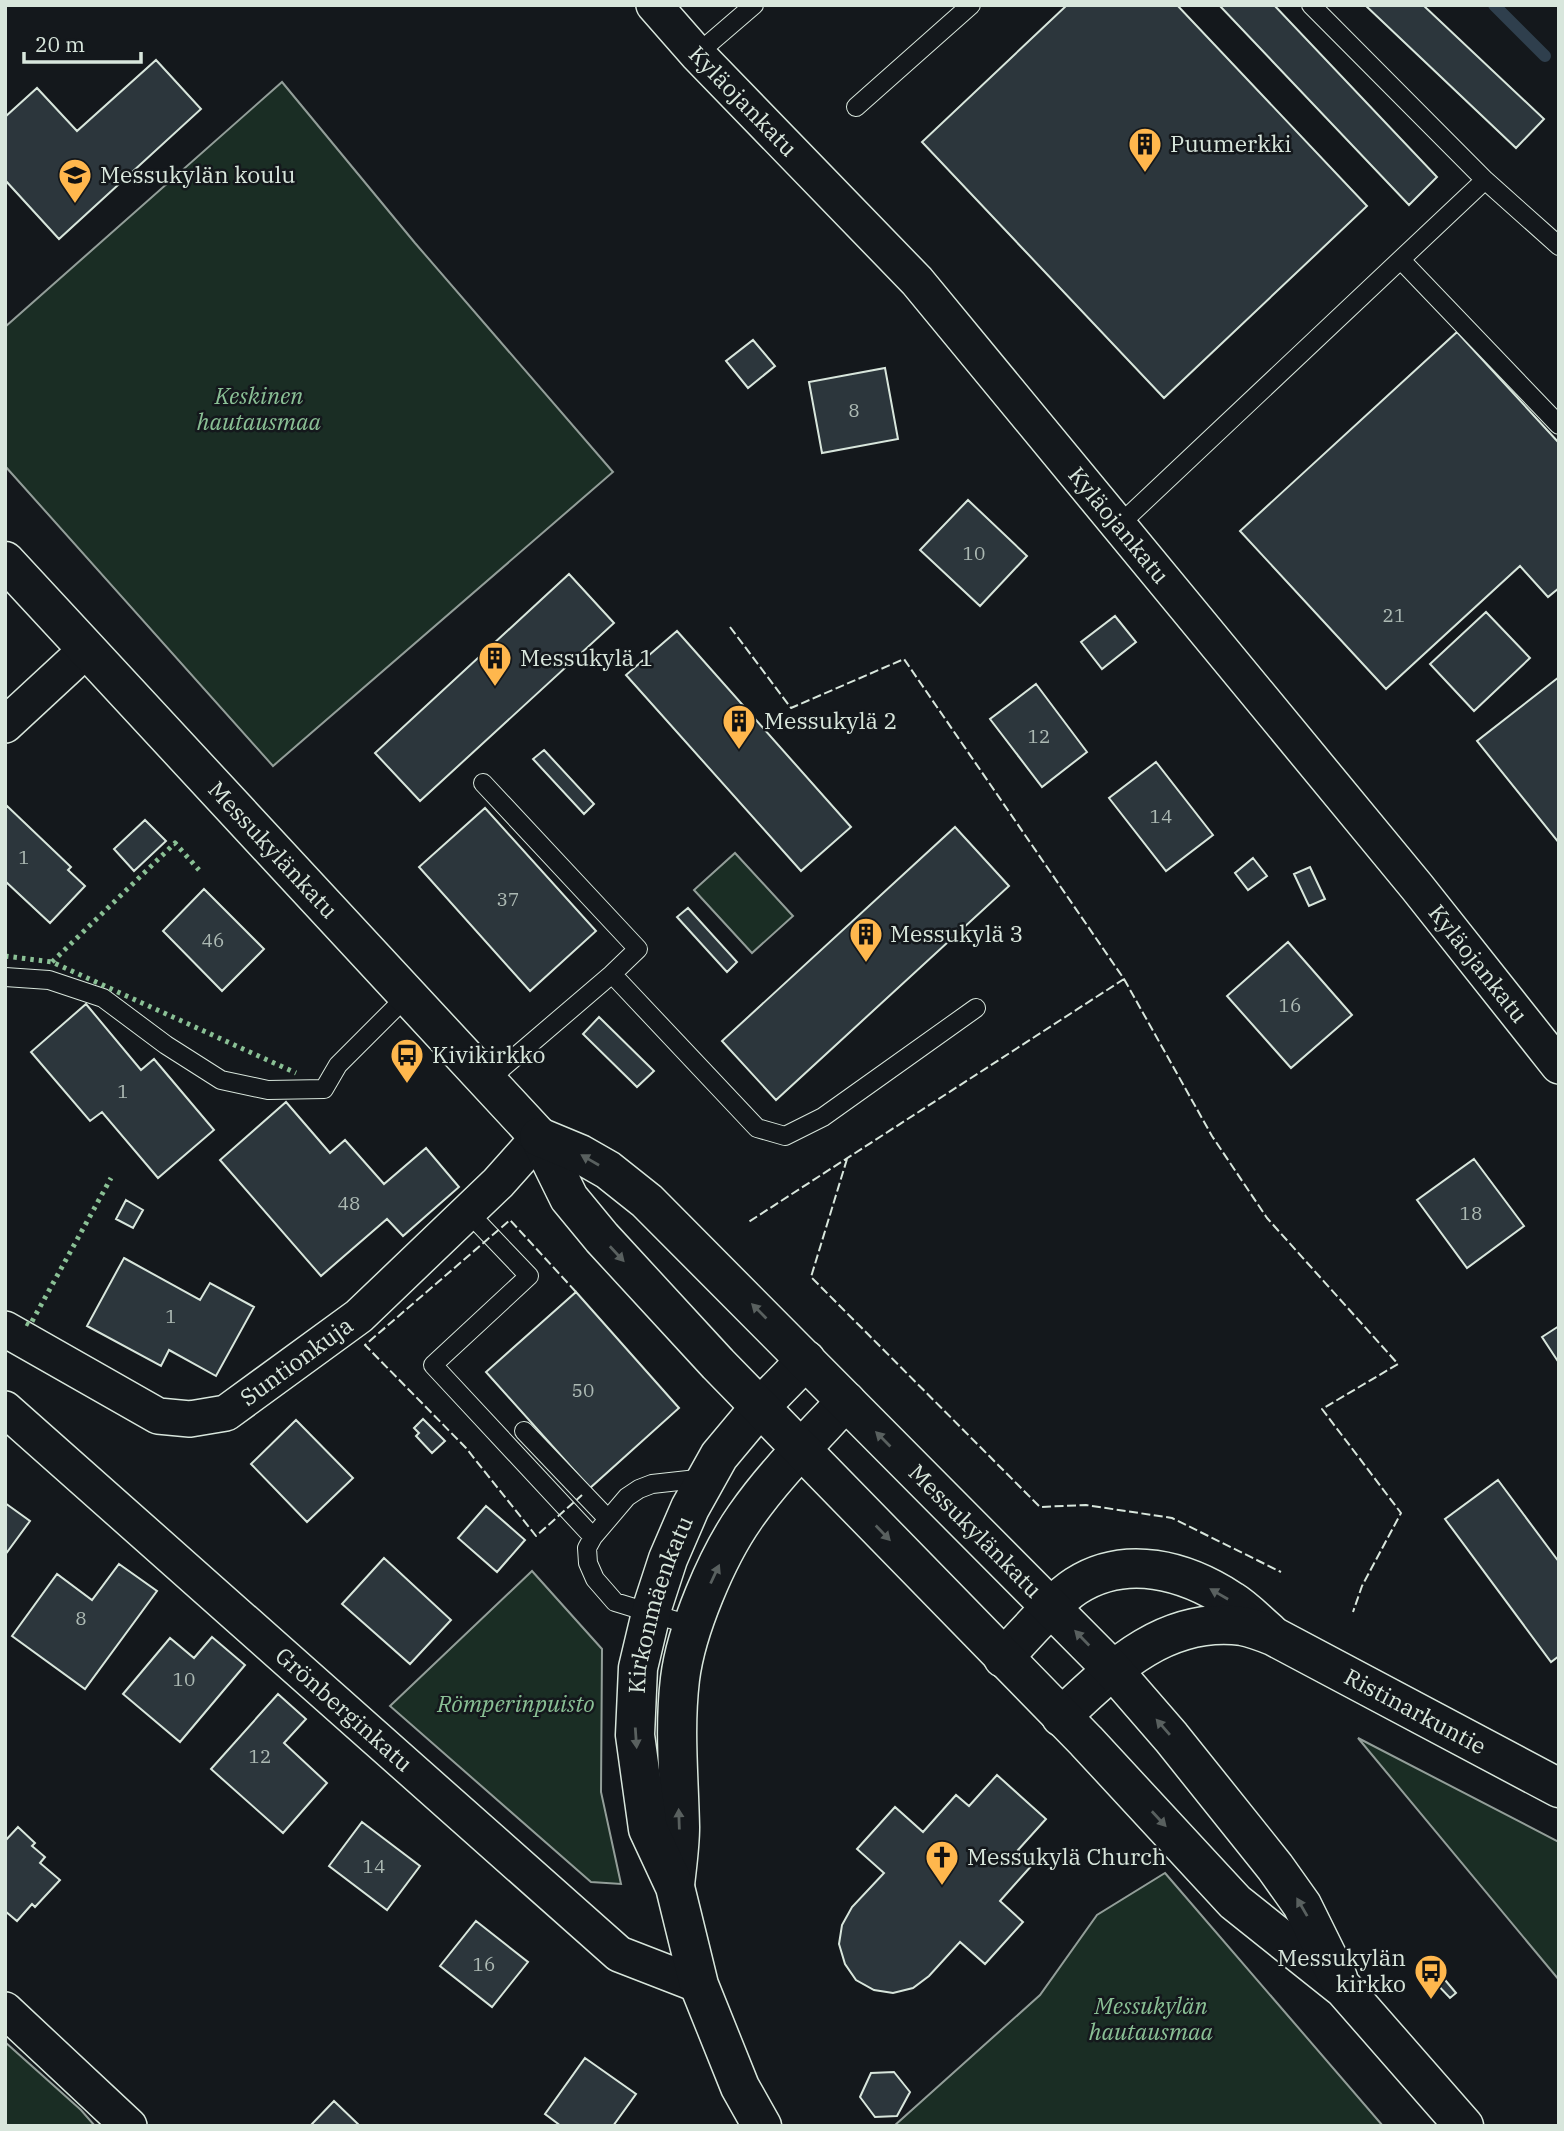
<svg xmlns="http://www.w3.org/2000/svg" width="1564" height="2131" font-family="'IBM Plex Serif',serif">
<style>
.green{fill:#1a2d24;stroke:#939e99;stroke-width:2}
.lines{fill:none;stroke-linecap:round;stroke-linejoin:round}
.stream{stroke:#2f3f4d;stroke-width:12}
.building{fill:#2c363c;stroke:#d8e6dc;stroke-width:2}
.service-casing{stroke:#d8e6dc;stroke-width:20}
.minor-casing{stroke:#d8e6dc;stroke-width:38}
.secondary-casing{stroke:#d8e6dc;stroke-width:41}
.primary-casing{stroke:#d8e6dc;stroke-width:41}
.service{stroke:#14181c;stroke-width:18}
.minor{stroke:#14181c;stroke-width:35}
.secondary{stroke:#14181c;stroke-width:38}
.primary{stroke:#14181c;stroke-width:38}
.hedge{stroke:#8ac095;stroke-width:5;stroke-dasharray:3.5 5;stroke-linecap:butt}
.fence{stroke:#d8e6dc;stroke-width:2;stroke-dasharray:9 3.5;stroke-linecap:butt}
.oneway{fill:#59605f}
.labels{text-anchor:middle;stroke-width:5;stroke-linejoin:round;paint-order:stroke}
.number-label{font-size:19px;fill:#adbab4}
.street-label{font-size:23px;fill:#d8e6dc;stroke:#14181c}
.poi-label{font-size:23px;fill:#d8e6dc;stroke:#14181c;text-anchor:start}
.park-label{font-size:23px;font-style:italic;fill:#8ac095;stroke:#14181c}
</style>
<rect width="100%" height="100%" fill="#14181c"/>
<path class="green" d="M282,82L415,243L613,472L273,766L5,466V327Z
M735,853L793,916L752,953L694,890Z
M532,1571L602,1649L601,1792L621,1884L591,1882L390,1706Z
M1358,1738L1559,1842V1980Z
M1165,1873L1383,2126H894L1040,1995L1097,1915Z
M5,2042L81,2110L95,2126H5Z"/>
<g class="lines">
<path class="stream" d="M1494,5L1545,56"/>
</g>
<path class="building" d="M1067,5H1177L1367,206L1164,398L922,142Z
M1219,5H1274L1437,177L1409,205Z
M1365,5H1423L1544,119L1516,148Z
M156,60L201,109L59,239L5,180V117L37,88L77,131Z
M1457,332L1559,443V588L1548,597L1520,566L1386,689L1240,531Z
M753,340L775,366L748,388L726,361Z
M885,368L898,439L822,453L809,382Z
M968,500L1027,556L980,606L920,550Z
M569,574L614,623L420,801L375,753Z
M1486,612L1530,658L1474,711L1430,664Z
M1115,616L1136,642L1102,669L1081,642Z
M677,631L851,827L801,871L626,675Z
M1559,677V843L1477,741Z
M1036,684L1087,752L1042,787L990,719Z
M544,750L594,804L584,814L533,759Z
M1156,762L1213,835L1166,871L1109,798Z
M6,805L71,867L68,870L85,886L50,923L5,881Z
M485,808L596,931L530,991L419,867Z
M145,820L166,841L134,871L114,849Z
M955,827L1009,886L776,1100L722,1041Z
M1253,858L1267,876L1248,890L1235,873Z
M1310,867L1325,899L1309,906L1294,874Z
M204,889L264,949L222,991L163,931Z
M688,908L737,962L727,972L677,917Z
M1288,942L1352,1015L1291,1068L1227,996Z
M86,1004L141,1070L154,1059L214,1130L158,1178L102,1112L90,1121L31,1052Z
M599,1017L654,1071L637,1087L583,1034Z
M286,1102L330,1153L345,1140L384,1184L426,1148L459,1187L403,1236L387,1219L321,1276L220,1160Z
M1474,1159L1524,1226L1467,1268L1417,1200Z
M126,1200L143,1210L133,1228L116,1219Z
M124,1258L200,1300L210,1283L254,1307L216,1376L169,1350L161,1366L87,1326Z
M576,1292L679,1408L590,1488L486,1372Z
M1559,1326V1363L1542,1337Z
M423,1419L445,1441L432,1453L416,1436L419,1433L414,1428Z
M296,1420L353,1478L307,1522L251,1464Z
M1498,1480L1559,1562V1656L1551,1662L1445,1519Z
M5,1503L30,1521L5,1555Z
M486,1506L525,1540L497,1572L458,1538Z
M384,1558L451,1620L410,1664L342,1604Z
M119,1564L157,1591L85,1689L12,1636L57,1574L92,1600Z
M212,1637L245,1665L180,1742L123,1694L170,1638L194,1658Z
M278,1694L306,1719L284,1743L327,1783L283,1833L211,1769Z
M997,1775L1046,1819L1018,1850L1033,1864L1000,1901L1023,1922L985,1964L960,1942L929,1976L913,1988L893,1993L874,1990L856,1980L845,1964L839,1944L842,1925L852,1907L884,1873L857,1849L895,1807L923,1832L956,1795L969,1806Z
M362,1822L420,1866L387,1910L329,1866Z
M18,1827L35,1843L32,1846L45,1857L40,1863L60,1880L35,1907L32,1904L17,1921L5,1911V1841Z
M476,1921L528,1962L492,2007L440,1966Z
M1440,1974L1456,1993L1450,1998L1433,1980Z
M585,2058L636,2094L613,2126H561L545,2114Z
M894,2072L910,2092L897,2116L875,2117L860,2097L871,2073Z
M334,2101L360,2126H310Z"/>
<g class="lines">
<defs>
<path id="service" d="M697,54L754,5
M856,107L971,5
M1485,180L1559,246
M1401,260L1559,425
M1119,525L1485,180L1311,5
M483,783L638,949L612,974
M5,977L49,980L103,998L166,1045L221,1080L268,1090L324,1089L338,1065L407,996
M487,1081L612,974L757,1128L785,1136L823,1117L976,1008
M468,1212L529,1276L433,1365L593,1537
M524,1431L608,1519
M693,1626L615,1602L595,1579L588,1563L587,1548L593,1537L627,1497L639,1489L652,1484L706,1478"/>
<g id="minor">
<path id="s1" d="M654,5L697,54L917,281L1417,887L1559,1066"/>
<path d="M5,725L86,650"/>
<path id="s2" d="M5,1329L158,1416L190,1419L226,1413L359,1316L498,1183L539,1137"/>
<path id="s3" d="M5,1409L619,1954L699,1985"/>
<path d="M5,2010L129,2126"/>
</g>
<g id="secondary">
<path d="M1003,1658C1023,1638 1054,1600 1076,1586C1126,1554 1185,1570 1232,1601C1245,1609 1257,1622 1269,1632"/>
<path id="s4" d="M1061,1717C1112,1669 1165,1616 1242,1626C1252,1628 1263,1632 1273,1636L1559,1788"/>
<path d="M675,1885C677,1866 680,1846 680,1827C679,1777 674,1729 680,1679C686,1630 717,1557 745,1517C774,1475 812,1438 846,1401"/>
<path id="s5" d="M762,2126L740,2087L699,1985L675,1887L648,1829L635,1735L638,1668L653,1605L668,1559L690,1508L719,1456L760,1407L806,1360"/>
</g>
<g id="primary">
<path id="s6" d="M5,561L539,1137L569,1198L602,1238L718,1364L1086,1741L1235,1902L1344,1989L1464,2126"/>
<path id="s7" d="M539,1137L580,1154L608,1170L647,1201L1112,1669L1171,1737L1275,1867L1302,1905L1338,1978"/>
</g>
</defs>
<use href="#service" class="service-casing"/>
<use href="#minor" class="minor-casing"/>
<use href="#secondary" class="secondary-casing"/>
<use href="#primary" class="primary-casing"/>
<use href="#service" class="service"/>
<use href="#minor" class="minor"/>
<use href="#secondary" class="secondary"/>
<use href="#primary" class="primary"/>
<path class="hedge" d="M5,956L52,962L296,1073
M52,962L175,843L199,870
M26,1323L30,1325L111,1178"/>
<path class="fence" d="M730,627L791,708L904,659L1124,979L747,1223
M1124,979L1212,1136L1267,1218L1398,1364L1322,1409L1401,1513L1362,1586L1353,1612
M847,1159L811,1277L1040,1507L1086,1505L1172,1518L1281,1572
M576,1292L510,1220L365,1345L466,1448L536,1536L582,1495"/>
</g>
<defs><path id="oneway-solid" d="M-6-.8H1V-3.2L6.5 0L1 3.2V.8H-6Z" transform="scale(1.75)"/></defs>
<g class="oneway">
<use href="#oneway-solid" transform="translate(590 1160) rotate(-150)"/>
<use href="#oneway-solid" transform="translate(617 1254) rotate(47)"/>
<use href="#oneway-solid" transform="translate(759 1311) rotate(-135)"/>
<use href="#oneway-solid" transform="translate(883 1439) rotate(-135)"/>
<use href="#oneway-solid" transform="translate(883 1533) rotate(46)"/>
<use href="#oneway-solid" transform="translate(715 1574) rotate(-65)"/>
<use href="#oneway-solid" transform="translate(1219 1594) rotate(-150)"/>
<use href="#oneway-solid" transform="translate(1082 1638) rotate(-134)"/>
<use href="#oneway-solid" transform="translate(1163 1727) rotate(-131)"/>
<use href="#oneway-solid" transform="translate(636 1738) rotate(86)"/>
<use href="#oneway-solid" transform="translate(679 1819) rotate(-92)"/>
<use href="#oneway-solid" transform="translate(1159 1819) rotate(47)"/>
<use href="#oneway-solid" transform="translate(1302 1907) rotate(-120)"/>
</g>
<defs>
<symbol id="building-pin" viewBox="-11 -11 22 30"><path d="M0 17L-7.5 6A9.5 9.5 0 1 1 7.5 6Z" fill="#ffb74d" stroke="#14181c"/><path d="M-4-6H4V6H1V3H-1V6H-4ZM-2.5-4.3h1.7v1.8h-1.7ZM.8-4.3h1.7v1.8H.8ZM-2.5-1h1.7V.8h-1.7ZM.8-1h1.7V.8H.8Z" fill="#111"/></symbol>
<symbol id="school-pin" viewBox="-11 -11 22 30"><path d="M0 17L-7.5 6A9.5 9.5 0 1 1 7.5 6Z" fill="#ffb74d" stroke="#14181c"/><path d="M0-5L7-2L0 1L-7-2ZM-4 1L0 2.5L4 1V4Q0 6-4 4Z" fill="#111"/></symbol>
<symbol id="bus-pin" viewBox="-11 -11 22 30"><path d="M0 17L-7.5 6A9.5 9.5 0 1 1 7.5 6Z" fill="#ffb74d" stroke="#14181c"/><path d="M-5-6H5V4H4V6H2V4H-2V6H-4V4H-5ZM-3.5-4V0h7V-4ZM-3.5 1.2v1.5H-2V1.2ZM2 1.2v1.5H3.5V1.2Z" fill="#111"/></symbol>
<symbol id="church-pin" viewBox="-11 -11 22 30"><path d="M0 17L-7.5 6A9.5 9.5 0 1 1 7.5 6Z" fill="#ffb74d" stroke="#14181c"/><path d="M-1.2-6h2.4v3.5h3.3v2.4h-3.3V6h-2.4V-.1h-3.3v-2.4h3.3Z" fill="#111"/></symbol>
</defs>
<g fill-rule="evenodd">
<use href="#building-pin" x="1126" y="125" width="38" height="52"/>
<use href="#school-pin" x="56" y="156" width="38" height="52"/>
<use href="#building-pin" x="476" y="639" width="38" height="52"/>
<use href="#building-pin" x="720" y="702" width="38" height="52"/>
<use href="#building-pin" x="847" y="915" width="38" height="52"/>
<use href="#bus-pin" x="388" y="1036" width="38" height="52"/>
<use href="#church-pin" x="923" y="1838" width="38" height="52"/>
<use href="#bus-pin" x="1412" y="1952" width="38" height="52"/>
</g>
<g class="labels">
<g class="number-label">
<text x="854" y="417">8</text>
<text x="974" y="560">10</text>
<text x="1394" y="622">21</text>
<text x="1039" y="743">12</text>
<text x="1161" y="823">14</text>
<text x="24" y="864">1</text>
<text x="508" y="906">37</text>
<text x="213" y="947">46</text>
<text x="1290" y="1012">16</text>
<text x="123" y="1098">1</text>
<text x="349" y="1210">48</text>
<text x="1471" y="1220">18</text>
<text x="171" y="1323">1</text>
<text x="583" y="1397">50</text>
<text x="81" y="1625">8</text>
<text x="184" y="1686">10</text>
<text x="260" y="1763">12</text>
<text x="374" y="1873">14</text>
<text x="484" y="1971">16</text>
</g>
<g class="street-label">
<text dy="8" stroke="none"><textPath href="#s1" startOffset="131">Kyläojankatu</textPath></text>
<text dy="8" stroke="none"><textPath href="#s1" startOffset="698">Kyläojankatu</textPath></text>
<text dy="8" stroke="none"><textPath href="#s6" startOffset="394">Messukylänkatu</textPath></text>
<text dy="8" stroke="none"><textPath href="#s1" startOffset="1265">Kyläojankatu</textPath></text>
<text dy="8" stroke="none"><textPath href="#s2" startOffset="332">Suntionkuja</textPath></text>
<text dy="8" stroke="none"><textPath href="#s7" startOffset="592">Messukylänkatu</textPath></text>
<text dy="8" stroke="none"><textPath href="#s5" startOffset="548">Kirkonmäenkatu</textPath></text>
<text dy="8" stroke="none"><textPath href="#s3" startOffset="453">Grönberginkatu</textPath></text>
<text dy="8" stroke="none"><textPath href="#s4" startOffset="404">Ristinarkuntie</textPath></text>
</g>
<g class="poi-label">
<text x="1170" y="152">Puumerkki</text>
<text x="100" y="183">Messukylän koulu</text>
<text x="520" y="666">Messukylä 1</text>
<text x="764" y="729">Messukylä 2</text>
<text x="890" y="942">Messukylä 3</text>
<text x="432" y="1063">Kivikirkko</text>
<text x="967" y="1865">Messukylä Church</text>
<text x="1406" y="1966" text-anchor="end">Messukylän<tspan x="1406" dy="26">kirkko</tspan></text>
</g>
<g class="park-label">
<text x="259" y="404">Keskinen<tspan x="259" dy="26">hautausmaa</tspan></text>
<text x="516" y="1712">Römperinpuisto</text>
<text x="1151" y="2014">Messukylän<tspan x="1151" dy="26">hautausmaa</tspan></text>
</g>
</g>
<rect width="1564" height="2131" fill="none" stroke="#d8e6dc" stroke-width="14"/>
<path d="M24 52v10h117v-10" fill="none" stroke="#d8e6dc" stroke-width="3.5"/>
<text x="35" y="52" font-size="21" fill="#d8e6dc" stroke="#14181c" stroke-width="5" paint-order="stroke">20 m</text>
</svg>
